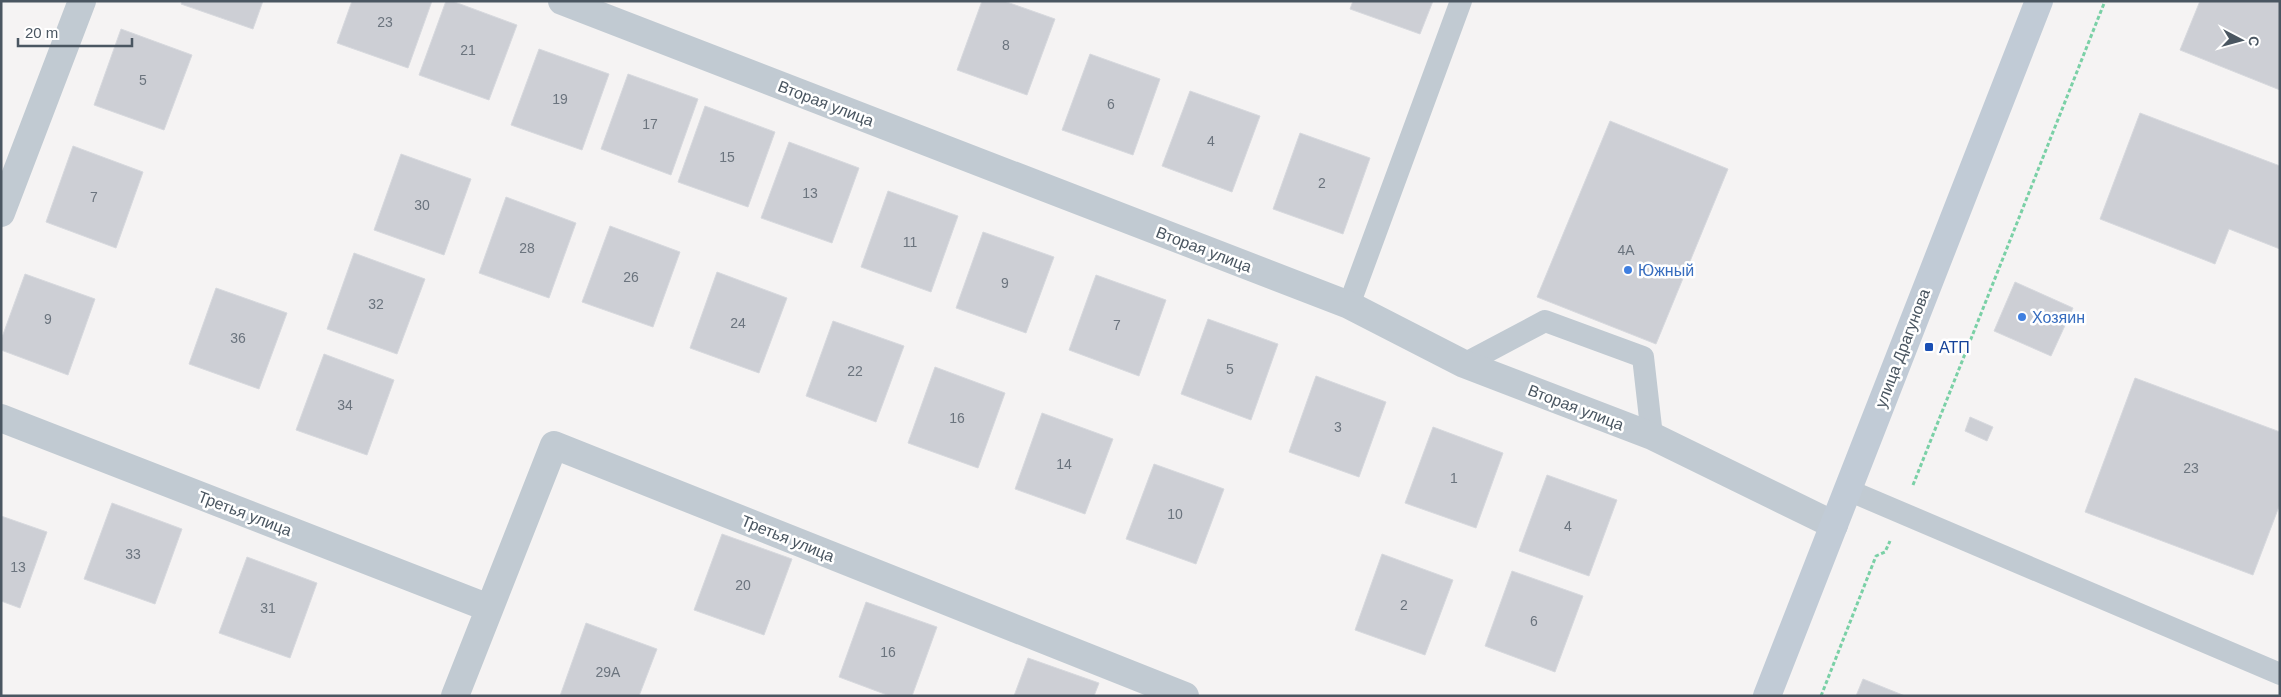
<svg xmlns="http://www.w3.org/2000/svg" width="2281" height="697" font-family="Helvetica,sans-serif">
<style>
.building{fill:#cdcfd5;stroke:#d7d9de}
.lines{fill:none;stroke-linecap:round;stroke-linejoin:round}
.path{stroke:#7ad0a6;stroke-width:3;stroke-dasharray:4 2.5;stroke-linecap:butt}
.service{stroke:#c1cad2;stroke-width:22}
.minor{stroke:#c1cad2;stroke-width:28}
.secondary{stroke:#c1cbd6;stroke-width:28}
.shop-dot{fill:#3f7fe0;stroke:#fff;stroke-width:2}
.transit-dot{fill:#1a4fb4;stroke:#fff;stroke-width:2}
.labels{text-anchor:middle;stroke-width:5;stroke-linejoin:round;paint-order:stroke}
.number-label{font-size:14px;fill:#6b747e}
.street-label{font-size:16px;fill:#4a5661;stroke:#fff}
.shop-label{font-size:16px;fill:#366cbe;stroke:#fff;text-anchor:start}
.transit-label{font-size:16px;fill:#164399;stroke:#fff;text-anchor:start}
</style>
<rect width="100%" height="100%" fill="#f5f3f3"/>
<path class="building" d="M182,1H263L253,29L181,4Z
M352,1H432L408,68L337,43Z
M446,1H452L517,25L489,100L419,75Z
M982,1H1004L1055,19L1027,95L957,70Z
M1353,1H1433L1420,34L1350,9Z
M2200,1H2280V90L2180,50Z
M121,29L192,55L164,130L94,105Z
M539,49L609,74L582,150L511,125Z
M1090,54L1160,79L1133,155L1062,130Z
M628,74L698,99L671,175L601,149Z
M1190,91L1260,116L1232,192L1162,166Z
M705,106L775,132L748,207L678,182Z
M2140,113L2280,166V249L2229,229L2215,264L2100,219Z
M1610,121L1728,169L1656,344L1537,297Z
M1300,133L1370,158L1343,234L1273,209Z
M789,142L859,168L832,243L761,218Z
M73,146L143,172L116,248L46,222Z
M401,154L471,179L444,255L374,230Z
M888,191L958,216L931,292L861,267Z
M506,197L576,223L549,298L479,273Z
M610,226L680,252L653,327L582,302Z
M983,232L1054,257L1026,333L956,308Z
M354,253L425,279L397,354L327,329Z
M717,272L787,298L759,373L690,348Z
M25,274L95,299L68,375L1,350V340Z
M1096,275L1166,300L1139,376L1069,350Z
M2015,282L2073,308L2051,356L1994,331Z
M216,288L287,313L259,389L189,364Z
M1208,319L1278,344L1251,420L1181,394Z
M833,321L904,346L876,422L806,396Z
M324,354L394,380L367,455L296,430Z
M935,367L1005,393L978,468L908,443Z
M1316,376L1386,402L1359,477L1289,452Z
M2135,378L2280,432V504L2253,575L2085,512Z
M1042,413L1113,439L1085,514L1015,489Z
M1970,417L1993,427L1987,441L1965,431Z
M1433,427L1503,453L1476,528L1405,503Z
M1154,464L1224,489L1196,564L1126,539Z
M1547,475L1617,500L1589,576L1519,551Z
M112,503L182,529L155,604L84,579Z
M1,516L47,532L20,608L1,601Z
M722,534L792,559L764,635L694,610Z
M1382,554L1453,580L1425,655L1355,630Z
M247,557L317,583L290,658L219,633Z
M1512,571L1583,596L1555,672L1485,646Z
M866,602L937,627L912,696H890L839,677Z
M586,623L657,649L639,696H560Z
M1028,658L1099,683L1094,696H1014Z
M1863,679L1905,696H1856Z"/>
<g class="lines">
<path class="path" d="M1913,485L2105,1
M1821,696L1876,556L1885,552L1890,541"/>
<path class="service" d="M1349,305L1461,1
M1464,364L1545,321L1643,357L1652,436
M1848,490L2280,674"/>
<path class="minor" d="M562,1L1349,305L1464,364L1652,436L1834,525
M1,213L82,1
M1,418L489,608
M455,696L554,445L1185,696"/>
<path class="secondary" d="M1767,696L2039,1"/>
</g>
<g class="shop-dot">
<circle cx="1628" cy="270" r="5"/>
<circle cx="2022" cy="317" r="5"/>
</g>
<rect class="transit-dot" x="1924" y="342" width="10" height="10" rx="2.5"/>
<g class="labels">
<g class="number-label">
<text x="385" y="27">23</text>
<text x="1006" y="50">8</text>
<text x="468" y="55">21</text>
<text x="143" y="85">5</text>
<text x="560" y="104">19</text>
<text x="1111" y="109">6</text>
<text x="650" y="129">17</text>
<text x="1211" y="146">4</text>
<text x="727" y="162">15</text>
<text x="1322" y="188">2</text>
<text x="810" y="198">13</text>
<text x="94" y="202">7</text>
<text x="422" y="210">30</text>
<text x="910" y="247">11</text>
<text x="527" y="253">28</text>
<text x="1626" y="255">4А</text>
<text x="631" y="282">26</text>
<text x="1005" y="288">9</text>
<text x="376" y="309">32</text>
<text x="48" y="324">9</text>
<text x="738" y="328">24</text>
<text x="1117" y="330">7</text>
<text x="238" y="343">36</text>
<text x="1230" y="374">5</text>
<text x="855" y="376">22</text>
<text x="345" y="410">34</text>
<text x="957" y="423">16</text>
<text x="1338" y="432">3</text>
<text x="1064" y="469">14</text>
<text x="2191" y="473">23</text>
<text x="1454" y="483">1</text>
<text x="1175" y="519">10</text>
<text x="1568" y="531">4</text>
<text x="133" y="559">33</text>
<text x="18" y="572">13</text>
<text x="743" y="590">20</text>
<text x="1404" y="610">2</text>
<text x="268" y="613">31</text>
<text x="1534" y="626">6</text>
<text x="888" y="657">16</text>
<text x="608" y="677">29А</text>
</g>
<g class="street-label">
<text transform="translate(826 103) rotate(21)" y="6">Вторая улица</text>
<text transform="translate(1204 249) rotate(21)" y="6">Вторая улица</text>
<text transform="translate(1902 348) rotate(-69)" y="6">улица Драгунова</text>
<text transform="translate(1576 407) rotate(21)" y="6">Вторая улица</text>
<text transform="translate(245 513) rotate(21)" y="6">Третья улица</text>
<text transform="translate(788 538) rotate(22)" y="6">Третья улица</text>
</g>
<g class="shop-label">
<text x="1638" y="276">Южный</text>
<text x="2032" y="323">Хозяин</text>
</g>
<g class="transit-label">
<text x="1939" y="353">АТП</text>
</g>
</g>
<rect width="2281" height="697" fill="none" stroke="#4a5661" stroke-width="5"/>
<g transform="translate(2241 40) rotate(96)" stroke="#ffffff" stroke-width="4" paint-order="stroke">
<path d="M0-4L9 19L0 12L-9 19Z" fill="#4a5661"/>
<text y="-8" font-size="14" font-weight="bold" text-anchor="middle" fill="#4a5661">С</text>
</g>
<path d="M18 38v8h114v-8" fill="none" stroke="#4a5661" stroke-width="2.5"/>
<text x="25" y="38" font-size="15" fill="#4a5661" stroke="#ffffff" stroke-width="4" paint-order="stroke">20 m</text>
</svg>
